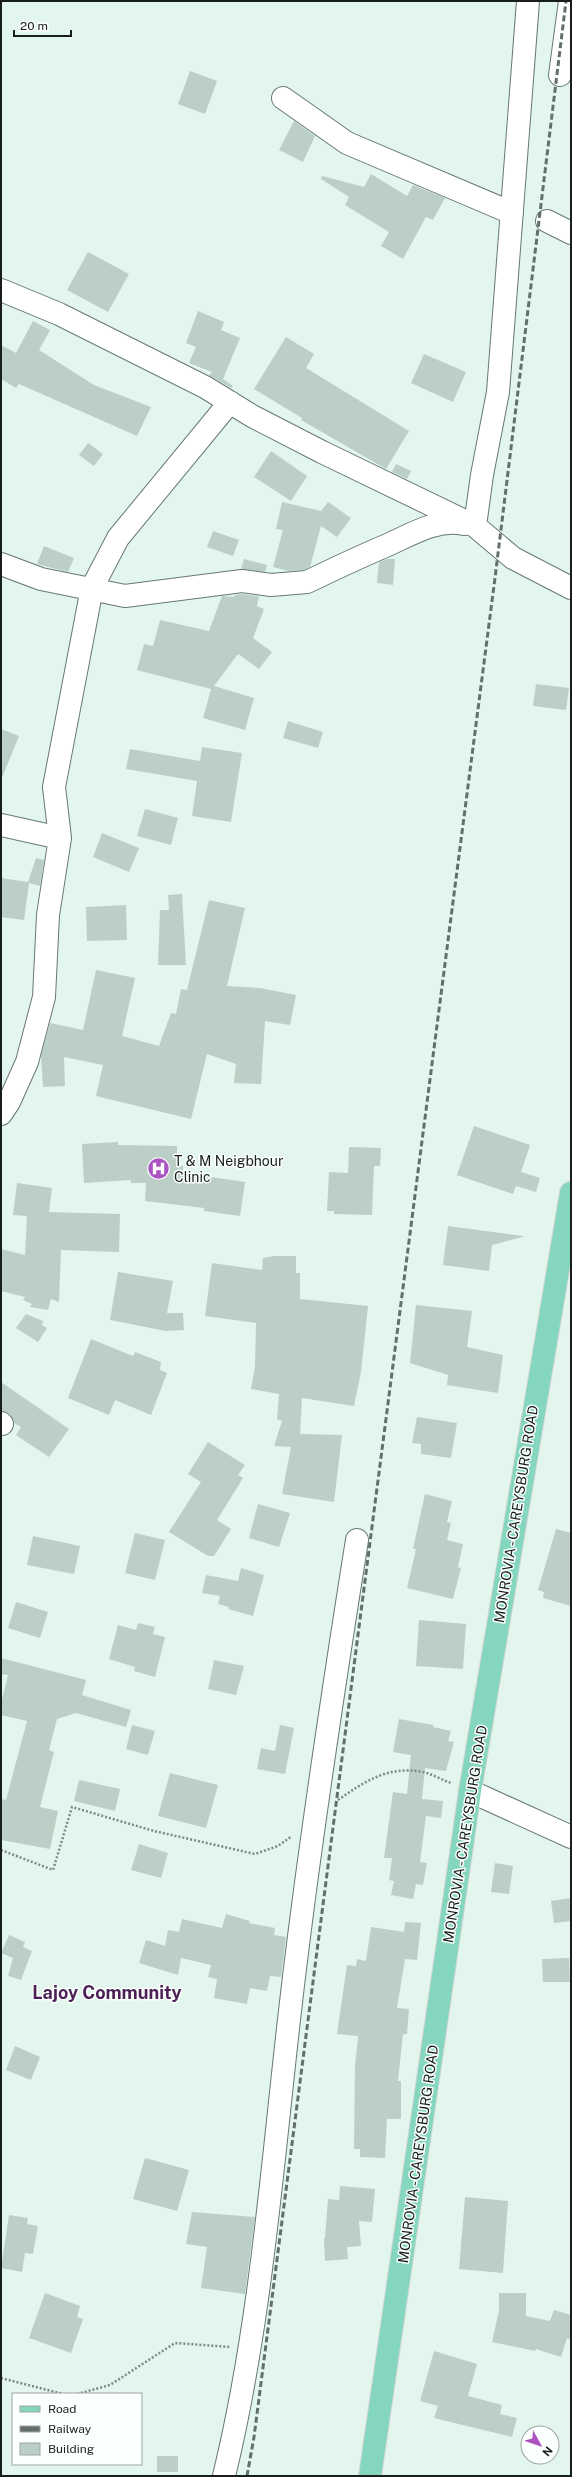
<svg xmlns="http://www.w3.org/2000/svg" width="572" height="2477" font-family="'Public Sans',sans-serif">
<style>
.building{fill:#bccfc7}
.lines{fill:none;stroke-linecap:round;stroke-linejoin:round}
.minor-casing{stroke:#677871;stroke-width:24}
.major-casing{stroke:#d5d6d6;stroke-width:24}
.path{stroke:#7c8a84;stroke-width:2.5;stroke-dasharray:2 2;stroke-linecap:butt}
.minor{stroke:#fff;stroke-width:22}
.major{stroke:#84d6bf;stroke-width:22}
.rail{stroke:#636f6a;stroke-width:3;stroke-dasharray:6 3;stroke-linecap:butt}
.labels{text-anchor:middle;stroke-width:3;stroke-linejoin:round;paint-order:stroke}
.poi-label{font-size:14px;fill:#171e1b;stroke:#fbfffd;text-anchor:start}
.street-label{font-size:14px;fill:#171e1b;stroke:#fbfffd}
.district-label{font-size:18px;font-weight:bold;fill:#4c2256;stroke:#fbfffd}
</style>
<rect width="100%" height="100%" fill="#e2f6ed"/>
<path class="building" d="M190,71L217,81L205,114L178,104Z
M294,121L315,136L303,162L279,150Z
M371,174L407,196L413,185L445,198L433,220L426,217L403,259L381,246L389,232L345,205L349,197L321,179L322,176L364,187Z
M88,252L129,274L108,312L67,290Z
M198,311L224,322L221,330L240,338L223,379L233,386L231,388L209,375L212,372L189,363L196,347L186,343Z
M33,321L50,330L39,350L94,385L151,407L137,436L19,384L16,388L1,379V345L16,353Z
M286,337L314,354L306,368L409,431L386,469L301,420L302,418L254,389Z
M424,354L466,372L453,402L411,383Z
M88,443L103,454L94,466L79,455Z
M271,451L307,476L291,501L254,477Z
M396,464L411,471L407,479L392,472Z
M282,502L321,511L328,502L351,518L337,537L321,526L310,567L304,570L288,571L273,567L283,530L276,529Z
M213,531L239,540L233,556L207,547Z
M44,546L74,558L68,572L37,564Z
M244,559L267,565L265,572L241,569Z
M388,559H395L393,585L377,583L379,562Z
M242,594L259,596L257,606L264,609L253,638L272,652L259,669L238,654L214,686L254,698L245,730L203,718L211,689L137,670L144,644L153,646L160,620L209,631L222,596L234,597L235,595Z
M536,684L569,688L566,710L533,706Z
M288,721L323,732L318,748L283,738Z
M1,729L19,736L2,778H1Z
M202,747L242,753L231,822L192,816L197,781L126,769L130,749L200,761Z
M145,809L178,818L171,845L137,836Z
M102,833L139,848L129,872L93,857Z
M36,858L44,860L40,886L29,883L24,920L1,917V878L28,882Z
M182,894L186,965H158L160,910H169L168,895Z
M209,900L245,908L227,986L260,988L296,995L290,1025L265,1021L261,1084L234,1083L236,1064L207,1054L191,1119L96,1096L103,1065L64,1057L65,1086L43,1087L41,1056L50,1023L83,1030L96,970L135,978L122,1036L159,1046L171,1013L176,1014L181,989L187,990Z
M126,905L127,940L87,941L86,907Z
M474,1126L530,1145L521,1172L540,1178L536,1192L516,1186L513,1194L457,1175Z
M118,1142V1145L177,1146V1166H183V1173L245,1182L240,1216L204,1211V1208L145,1201L146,1183H131V1180L84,1183L82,1144Z
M349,1147L381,1148L380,1166H374L372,1215L334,1214V1211H327L329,1172L348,1173Z
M17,1183L52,1188L49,1212L120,1214L119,1252L61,1250L59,1302L51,1299L48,1310L30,1307L32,1304L23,1300L25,1297L1,1291V1249L25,1255L27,1216L13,1215Z
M448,1226L523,1236V1237L492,1245L489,1271L443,1265Z
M274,1256H296V1273H300V1299L368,1306L361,1372L354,1406L302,1398L300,1434L342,1435L334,1502L282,1494L291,1447L274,1446L282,1421L277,1419L279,1394L251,1389L255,1366L256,1323L205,1316L212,1263L262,1270L263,1258Z
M118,1272L173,1281L167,1313H183L184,1330L166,1331L110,1320Z
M416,1305L472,1311L467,1347L503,1355L498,1393L447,1385L448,1375L410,1363Z
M26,1314L43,1321L42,1325L47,1328L38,1342L16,1328Z
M91,1339L133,1356L135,1352L161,1362L160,1370L167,1373L151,1415L115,1400L109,1415L68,1398Z
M1,1382L69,1429L49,1457L16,1435L21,1427L14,1423L10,1414L1,1411Z
M417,1417L457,1423L451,1458L421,1454V1444L412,1443Z
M208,1442L245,1465L238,1475L243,1478L217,1520L231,1529L214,1556H208L169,1532L201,1482L188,1474Z
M425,1494L452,1501L447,1522L451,1523L447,1540L463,1544L458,1567L461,1568L453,1599L407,1588L416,1549H413Z
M258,1504L290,1513L279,1547L249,1538Z
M556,1529L571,1533V1606L543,1598L544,1592L538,1590Z
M135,1533L165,1540L155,1580L125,1573Z
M33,1536L80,1546L74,1574L27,1565Z
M241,1568L264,1575L253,1616L228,1609L229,1607L218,1604L220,1596L202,1593L206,1575L238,1581Z
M16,1602L48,1612L40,1638L8,1628Z
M419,1620L466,1624L463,1669L416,1666Z
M138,1623L155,1627L153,1634L165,1637L155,1677L134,1671L135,1667L109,1659L118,1625L136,1630Z
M1,1658L86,1680L82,1695L131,1710L126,1727L76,1713L57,1719L49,1750L54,1752L40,1807L58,1811L50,1849L1,1840V1799L6,1800L27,1721L1,1715V1703L8,1675L1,1674Z
M214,1660L244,1666L236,1695L208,1689Z
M399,1719L433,1725V1727L451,1731L448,1741L454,1742L446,1771L425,1768L422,1799L443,1801L441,1818L426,1816L420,1862L427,1863L423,1885L416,1884L413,1899L391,1895L394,1881L389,1880L392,1858H384L393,1792L407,1794L411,1755L393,1752Z
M132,1725L155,1731L148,1755L126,1749Z
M280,1725L294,1728L285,1774L257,1769L261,1748L275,1751Z
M170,1773L218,1785L206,1828L158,1816Z
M79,1780L120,1789L115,1811L74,1801Z
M139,1844L168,1853L161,1878L131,1870Z
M495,1863L513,1866L509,1894L491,1892Z
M571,1898V1921L554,1923L551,1901Z
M226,1914L250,1921L249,1923L275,1928L274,1935L286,1937L281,1977L270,1976L267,1991L250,1988L247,2004L214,1998L217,1979L208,1977L211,1965L181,1958L178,1975L139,1963L146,1940L165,1946L168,1930L179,1932L182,1919L222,1928Z
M405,1922L421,1923L417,1960L405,1959L397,2008L409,2009L407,2034H403L398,2081H401V2119H387L385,2158L360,2157V2149H354L355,2067L358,2036L337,2034L347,1965L356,1966L357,1959L366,1961L371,1927L404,1932Z
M9,1935L25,1942L23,1947L32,1951L21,1980L8,1976L13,1958L1,1953Z
M569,1958L570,1982H543L542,1959Z
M15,2046L40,2057L31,2080L6,2070Z
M145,2158L189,2170L177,2211L133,2199Z
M340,2186L375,2189L372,2222L359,2221L361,2246L347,2247L348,2259L325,2261L324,2238H325L328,2199L339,2200Z
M465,2197L508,2201L503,2273L459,2269Z
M192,2212L255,2217L245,2294L201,2288L207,2247L186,2244Z
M9,2215L28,2218L27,2224L38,2226L33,2254L25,2253L22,2272L1,2268Z
M45,2293L80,2306L77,2317L83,2319L71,2353L29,2338Z
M499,2293H526V2316L550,2321L554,2310L571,2315V2340L567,2338L561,2357L536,2349L535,2351L492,2342L499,2310Z
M434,2351L477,2364L468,2396L502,2405L500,2414L517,2418L512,2437L434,2418L438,2406L420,2401Z
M157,2456H178V2472H157Z"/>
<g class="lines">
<defs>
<path id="minor" d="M528,1L498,392L482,475L475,526L513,558L571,588
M560,75L570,1
M283,98L347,143L512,213
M547,221L571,233
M1,290L59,314L205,387L252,416L322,452L475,526
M1,564L41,579L125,596L242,581L271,585L307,582C332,570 357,558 383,547C409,536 435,518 464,524
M1,825L60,838
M1,1114L9,1102L27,1062L44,997L48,915L60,838L54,787L92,588L118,538L230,402
M1,1423L2,1424
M470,1791L571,1837
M224,2476C261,2324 272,2166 290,2011C308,1853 332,1697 357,1540"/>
<path id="major" d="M370,2476L470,1791L571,1193"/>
</defs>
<use href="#minor" class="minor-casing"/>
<use href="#major" class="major-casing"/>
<path class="path" d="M338,1800C364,1782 388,1765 423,1772C432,1774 442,1780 451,1783
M1,1850L53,1870L72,1807L154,1831L255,1854L278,1846L292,1836
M1,2378L63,2394
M77,2394L110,2385L175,2343L230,2347"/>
<use href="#minor" class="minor"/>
<use href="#major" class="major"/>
<path class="rail" d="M247,2476L254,2437L495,578L566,1"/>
</g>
<defs>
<symbol id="hospital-disc" viewBox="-11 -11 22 22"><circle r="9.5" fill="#aa53c1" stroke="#fbfffd"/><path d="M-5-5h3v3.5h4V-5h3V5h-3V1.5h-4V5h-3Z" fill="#fff"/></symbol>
</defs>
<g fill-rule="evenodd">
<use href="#hospital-disc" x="146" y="1156" width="25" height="25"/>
</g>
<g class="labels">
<g class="poi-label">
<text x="174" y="1166">T &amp; M Neigbhour<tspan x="174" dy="16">Clinic</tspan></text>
</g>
<g class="street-label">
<text transform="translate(516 1514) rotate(-81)" y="5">MONROVIA - CAREYSBURG ROAD</text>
<text transform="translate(465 1834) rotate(-81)" y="5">MONROVIA - CAREYSBURG ROAD</text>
<text transform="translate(418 2154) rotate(-82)" y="5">MONROVIA - CAREYSBURG ROAD</text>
</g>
<g class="district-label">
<text x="107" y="1999">Lajoy Community</text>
</g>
</g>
<rect width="572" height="2477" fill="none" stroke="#171e1b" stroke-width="4"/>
<rect x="12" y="2393" width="130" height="72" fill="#fbfffd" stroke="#a0a5a3"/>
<rect x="20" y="2406" width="20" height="6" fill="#84d6bf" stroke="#a0a5a3"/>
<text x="48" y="2413" font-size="12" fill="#171e1b">Road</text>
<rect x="20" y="2426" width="20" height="6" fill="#636f6a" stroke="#a0a5a3"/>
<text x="48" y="2433" font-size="12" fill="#171e1b">Railway</text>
<rect x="20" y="2443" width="20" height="12" fill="#bccfc7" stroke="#a0a5a3"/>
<text x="48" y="2453" font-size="12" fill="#171e1b">Building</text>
<g transform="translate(540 2445) rotate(130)"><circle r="19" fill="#fbfffd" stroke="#a0a5a3"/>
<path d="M0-3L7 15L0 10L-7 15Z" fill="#aa53c1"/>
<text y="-6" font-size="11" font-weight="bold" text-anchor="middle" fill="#171e1b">N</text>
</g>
<path d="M14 30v6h57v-6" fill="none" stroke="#171e1b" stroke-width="2"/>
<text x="20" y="30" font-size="12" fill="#171e1b" stroke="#fbfffd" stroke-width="3" paint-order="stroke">20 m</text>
</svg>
